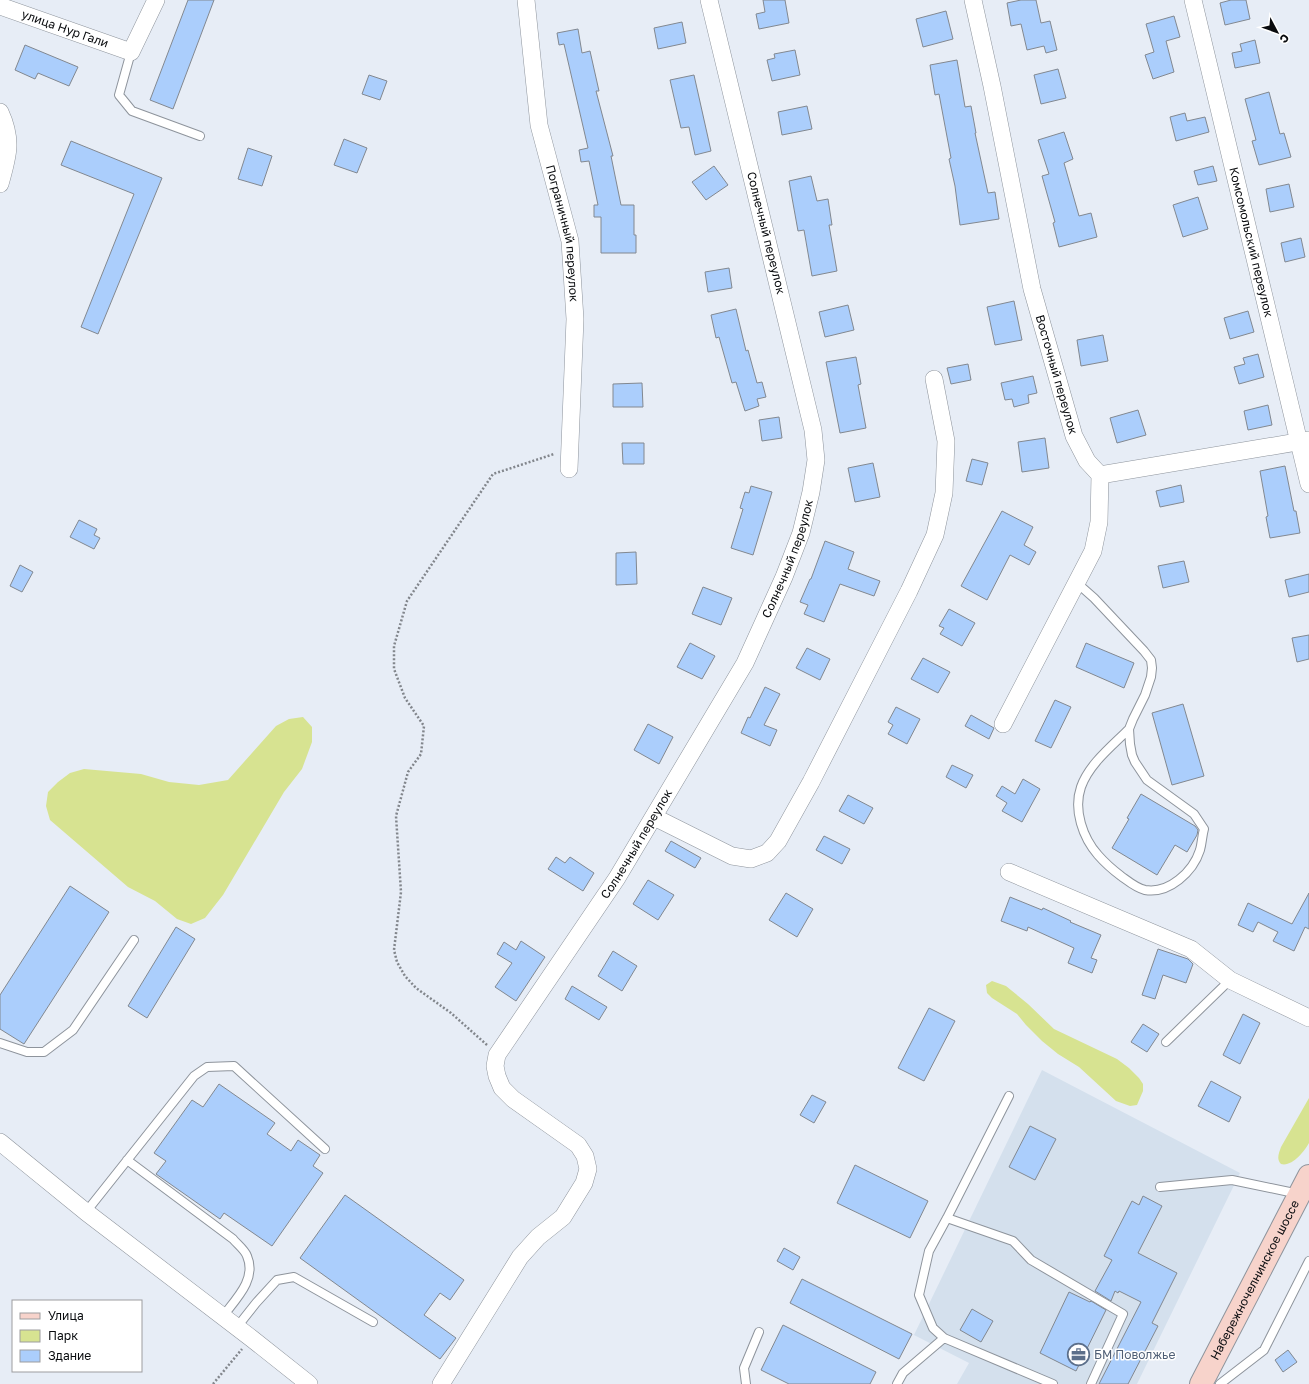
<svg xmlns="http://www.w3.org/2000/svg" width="1309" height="1384" font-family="'Golos Text',sans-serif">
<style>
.built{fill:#d4e0ed}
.green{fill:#d7e391}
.building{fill:#abcefc;stroke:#828890}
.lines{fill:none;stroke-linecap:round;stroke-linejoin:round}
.service-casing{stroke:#8e949c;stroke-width:10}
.minor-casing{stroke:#8e949c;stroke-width:18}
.secondary-casing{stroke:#8e949c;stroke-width:24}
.path{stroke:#82868c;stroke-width:2.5;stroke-dasharray:2 2;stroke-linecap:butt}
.service{stroke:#fff;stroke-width:8}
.minor{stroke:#fff;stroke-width:17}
.secondary{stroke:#f7d3cb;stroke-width:22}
.labels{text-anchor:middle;stroke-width:3;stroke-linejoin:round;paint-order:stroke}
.street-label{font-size:12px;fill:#090b0e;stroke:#fff}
.service-label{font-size:12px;fill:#4e5e75;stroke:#fff;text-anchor:start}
</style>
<rect width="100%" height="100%" fill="#e7edf6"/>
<path class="built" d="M1042,1070L1240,1173L1137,1384H957L969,1363L914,1335Z"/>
<path class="green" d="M303,717L312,727V742L302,769L284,792L223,895L205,918L191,924L177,919L155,901L128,887L50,820L46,806L48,792L58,782L70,773L84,769L141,774L169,782L199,785L228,780L276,726L289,719Z
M992,981L1006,986L1028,1004L1054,1029L1117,1059L1129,1068L1139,1078L1143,1084V1091L1137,1105L1130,1106L1116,1101L1079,1067L1058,1054L1042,1041L1026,1025L1017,1014L992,998L987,993L986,985Z
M1309,1098V1143C1304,1152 1292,1167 1281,1164C1276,1159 1279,1153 1281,1147Z"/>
<path class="building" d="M188,0H214L173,109L150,100Z
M763,0H785L789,23L759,29L756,14L765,12Z
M1021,0H1036L1041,23L1050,21L1057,50L1046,53L1044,46L1027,50L1021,24L1011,26L1007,3Z
M1231,0H1246L1250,19L1225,25L1220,3Z
M946,11L953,39L923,47L916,19Z
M1174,16L1180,37L1166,41L1174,72L1153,79L1145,55L1154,52L1146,24Z
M682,22L686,43L658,49L654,28Z
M578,29L582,53L590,51L599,91H596L613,156H611L621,205H634V235H636V253H601V217H594V205H598L589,161L581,162L579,150L588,148L564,44L559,45L557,33Z
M1255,40L1260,63L1235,68L1232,53L1242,51L1240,44Z
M25,45L78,67L69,86L38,73L35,79L15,70Z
M795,50L800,75L772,81L767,60L775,58L774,54Z
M957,60L965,107L971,106L976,133H975L988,193L995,192L999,219L960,225L955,186L949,159L951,158L939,94L935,95L930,65Z
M1058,69L1066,98L1041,104L1034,75Z
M369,75L387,81L380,100L362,94Z
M694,75L711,151L695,155L689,127L681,128L670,80Z
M1269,92L1280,134L1284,133L1291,157L1259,165L1252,141L1256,140L1245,99Z
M807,106L812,129L782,135L778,112Z
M1185,113L1187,121L1205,117L1209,132L1176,141L1170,117Z
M1064,132L1073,159L1064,163L1079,216L1091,213L1097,237L1059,247L1053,223L1055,222L1042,176L1049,174L1038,140Z
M344,139L367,148L357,173L334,165Z
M71,141L162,178L98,334L81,327L134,194L61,165Z
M248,148L272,156L262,186L238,179Z
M714,166L728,185L706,200L692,182Z
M1213,166L1217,181L1198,185L1194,171Z
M811,176L817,201L828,199L832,225H829L837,271L812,276L804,230L798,231L789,181Z
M1289,184L1294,207L1270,212L1266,189Z
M1198,197L1208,229L1183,237L1173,205Z
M1301,238L1305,257L1285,262L1281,243Z
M729,268L732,288L708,292L705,272Z
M1014,301L1022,340L995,345L987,307Z
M848,305L854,330L825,337L819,312Z
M736,309L746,351L748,350L757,383L762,382L766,397L757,399L759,406L745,411L736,382L732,383L719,337L716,338L711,315Z
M1248,311L1254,332L1230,339L1224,318Z
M1103,335L1108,361L1081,366L1077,340Z
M1258,354L1264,377L1239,384L1234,367L1245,364L1243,358Z
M856,357L861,384L858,385L866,428L840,433L826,362Z
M968,364L971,380L951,384L947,368Z
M1033,376L1037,393L1028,395L1029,403L1014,407L1012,399L1005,400L1001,383Z
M642,383L643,407H613V384Z
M1268,405L1272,425L1248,430L1244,411Z
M1138,410L1146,435L1117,443L1110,418Z
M779,417L782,438L762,441L759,420Z
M1045,438L1049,468L1022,472L1018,442Z
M622,443H644V464H623Z
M972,459L988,463L982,485L966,481Z
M873,463L880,497L855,502L848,468Z
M1285,466L1294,511H1296L1300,533L1270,538L1266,517L1268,516L1260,471Z
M1181,485L1184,502L1160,507L1156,491Z
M751,486L772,492L753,555L731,548L743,509L740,508L745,492L749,493Z
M1002,511L1033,527L1024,545L1036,552L1029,565L1010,555L987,600L961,586Z
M79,520L97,529L94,535L100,538L94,549L70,537Z
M825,541L854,552L848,569L880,581L874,596L840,584L824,622L804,614L808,605L800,602L810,579H811Z
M636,552L637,584L616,585V553Z
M1184,561L1189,582L1163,588L1158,566Z
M20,565L33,572L22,592L10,586Z
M1309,574V592L1289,597L1285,580Z
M703,587L732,598L721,625L692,614Z
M949,609L975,623L962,646L940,634L944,628L939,626Z
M1309,635V659L1297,662L1292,638Z
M690,643L715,656L702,679L677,667Z
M1086,643L1134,663L1124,688L1076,667Z
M807,648L830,659L820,680L796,668Z
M923,658L950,672L938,693L911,679Z
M765,687L780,694L764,725L777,730L770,746L741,733L748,717L750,718Z
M1055,700L1071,707L1051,748L1035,741Z
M1183,704L1204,776L1172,785L1152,713Z
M896,707L920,719L907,744L888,734L893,725L888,722Z
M971,715L994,728L989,739L965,726Z
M648,724L673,737L659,764L634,750Z
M952,765L973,775L966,788L946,777Z
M1023,779L1040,789L1022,822L1002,811L1007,803L996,796L1002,786L1015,794Z
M1141,794L1195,826L1198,830L1197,835L1187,852L1175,845L1157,875L1112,848L1129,819L1127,818Z
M848,795L873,808L864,824L839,811Z
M824,836L850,849L842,864L816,850Z
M671,841L701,858L695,868L665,851Z
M556,857L565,863L570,857L594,873L583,891L548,869Z
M648,880L674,895L658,920L633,904Z
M70,886L109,912L24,1044L0,1029V995Z
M786,893L813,909L797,937L769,920Z
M1309,893V929L1305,927L1294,951L1273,941L1278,932L1258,922L1253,932L1238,925L1248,903L1292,924Z
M1010,897L1042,910L1043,908L1071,921L1070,922L1101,935L1091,958L1097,960L1092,973L1068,963L1074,948L1028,927L1027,931L1001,921Z
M176,927L195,939L147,1018L128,1006Z
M521,941L545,957L516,1001L495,987L512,963L497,954L504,942L516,950Z
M1158,949L1188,959L1193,964L1186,983L1163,975L1155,999L1142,995Z
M613,951L637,966L622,991L598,976Z
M572,986L607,1007L599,1020L565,999Z
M929,1008L955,1021L924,1081L898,1068Z
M1243,1014L1260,1023L1240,1064L1223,1055Z
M1143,1024L1159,1034L1147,1052L1131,1042Z
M1211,1081L1241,1097L1229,1122L1198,1106Z
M219,1084L275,1123L267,1134L291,1151L298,1140L320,1155L313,1166L323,1173L272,1246L224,1213L220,1219L156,1174L166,1161L154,1153L192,1100L203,1107Z
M812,1095L826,1102L814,1123L800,1115Z
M1030,1126L1056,1139L1035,1180L1009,1167Z
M855,1165L928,1201L910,1238L837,1203Z
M345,1195L464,1280L450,1300L440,1293L424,1315L456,1338L440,1359L300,1258Z
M1143,1196L1162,1206L1138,1253L1177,1273L1152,1323L1158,1326L1128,1384H1099L1141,1302L1119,1291L1118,1293L1115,1291L1111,1301L1095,1291L1112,1260L1104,1256L1132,1201L1139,1205Z
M784,1248L800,1257L793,1270L777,1261Z
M802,1279L912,1334L899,1359L790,1303Z
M1069,1292L1090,1302L1091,1301L1106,1310L1076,1371L1040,1353Z
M972,1309L993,1321L981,1342L960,1330Z
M783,1325L876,1372L870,1384H789L761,1370Z
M1288,1350L1297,1362L1283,1372L1275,1360Z"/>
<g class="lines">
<defs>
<path id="service" d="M131,52L119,95L132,111L200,136
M1077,583L1094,598L1144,651L1151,660L1152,668L1151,677L1145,695L1133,719L1129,729L1130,744L1132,755L1135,762L1147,780L1194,814L1204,829C1202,836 1202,843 1200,850C1193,872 1169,894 1145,890C1136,888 1128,881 1121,876C1113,870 1105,863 1098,855C1083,838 1073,810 1081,787C1089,764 1112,746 1129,729
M1166,1042L1230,980
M0,1043L27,1052H44L73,1030L134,940
M1009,1096L947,1218L929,1251L919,1295L933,1328L944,1338L1053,1384
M127,1160L233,1239C237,1244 245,1250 247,1256C257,1279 236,1299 223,1316
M1160,1187L1232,1180L1299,1194
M86,1212L194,1076L207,1067L234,1066L325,1149
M947,1218L1013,1241L1031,1260L1123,1314L1091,1384
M237,1327L256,1303L277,1280L294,1277L373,1322
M746,1384L744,1368L759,1332
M897,1384L903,1373L944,1338
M1220,1384L1264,1350L1309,1261"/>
<g id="minor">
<path id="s1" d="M526,0L539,125L570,241L575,319L569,469"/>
<path id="s2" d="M973,0L992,86L1032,289L1074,436L1087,461L1100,475L1099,522L1093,551L1003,724"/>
<path id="s3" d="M1193,0L1309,484"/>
<path id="s4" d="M0,6L131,52L156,0"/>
<path d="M0,112C13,140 8,156 0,184"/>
<path d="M1100,475L1309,440"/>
<path d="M654,817L732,856L751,859L767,853L778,841L811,782L909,591L935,535L944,493L946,441L934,379"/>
<path d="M1009,872L1191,949L1230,980L1309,1018"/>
<path d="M0,1142L86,1212L251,1338L309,1384"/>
<path id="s5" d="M441,1384L520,1257L538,1237L563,1217L584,1183L588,1169L585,1156L578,1145L513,1099L502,1088L497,1076L495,1066L497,1055L617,878L745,663L784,577L801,533L811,492L816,460L813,430L709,0"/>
</g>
<g id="secondary">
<path id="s6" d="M1201,1384L1309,1176"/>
</g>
</defs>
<use href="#service" class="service-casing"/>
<use href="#minor" class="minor-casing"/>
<use href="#secondary" class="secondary-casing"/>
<path class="path" d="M487,1045L451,1013L416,988L405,976L397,962L394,950L401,892L396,816L408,772L421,754L424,726L405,698L394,669V646L407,601L493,474L554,454
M213,1384L242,1349"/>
<use href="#service" class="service"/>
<use href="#minor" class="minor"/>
<use href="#secondary" class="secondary"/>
</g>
<defs>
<symbol id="office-ring" viewBox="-11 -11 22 22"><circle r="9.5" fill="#fff" stroke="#5c6f8a" stroke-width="1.5"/><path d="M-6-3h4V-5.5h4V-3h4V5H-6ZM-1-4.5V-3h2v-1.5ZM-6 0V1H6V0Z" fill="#5c6f8a"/></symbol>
</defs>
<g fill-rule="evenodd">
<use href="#office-ring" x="1066" y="1342" width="25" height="25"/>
</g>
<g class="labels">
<g class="street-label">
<text dy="4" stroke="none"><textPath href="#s4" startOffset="69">улица Нур Гали</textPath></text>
<text transform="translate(766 233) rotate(76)" y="4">Солнечный переулок</text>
<text dy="4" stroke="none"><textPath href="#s1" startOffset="237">Пограничный переулок</textPath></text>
<text dy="4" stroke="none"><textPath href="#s3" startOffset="249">Комсомольский переулок</textPath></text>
<text dy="4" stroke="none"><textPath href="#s2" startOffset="384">Восточный переулок</textPath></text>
<text dy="4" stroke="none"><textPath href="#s5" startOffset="996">Солнечный переулок</textPath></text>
<text dy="4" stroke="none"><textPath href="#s5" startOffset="672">Солнечный переулок</textPath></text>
<text dy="4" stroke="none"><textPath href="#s6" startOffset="117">Набережночелнинское шоссе</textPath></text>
</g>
<g class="service-label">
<text x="1094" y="1359">БМ Поволжье</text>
</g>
</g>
<rect x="12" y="1300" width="130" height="72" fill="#ffffff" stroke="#9d9d9f"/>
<rect x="20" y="1313" width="20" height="6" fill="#f7d3cb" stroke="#9d9d9f"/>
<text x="48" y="1320" font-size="12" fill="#090b0e">Улица</text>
<rect x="20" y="1330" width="20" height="12" fill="#d7e391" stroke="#9d9d9f"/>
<text x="48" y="1340" font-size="12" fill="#090b0e">Парк</text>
<rect x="20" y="1350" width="20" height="12" fill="#abcefc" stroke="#9d9d9f"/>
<text x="48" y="1360" font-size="12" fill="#090b0e">Здание</text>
<g transform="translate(1277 32) rotate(131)" stroke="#ffffff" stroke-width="3" paint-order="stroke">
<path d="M0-3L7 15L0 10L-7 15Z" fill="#090b0e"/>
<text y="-6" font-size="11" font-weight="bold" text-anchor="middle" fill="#090b0e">С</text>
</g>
</svg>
